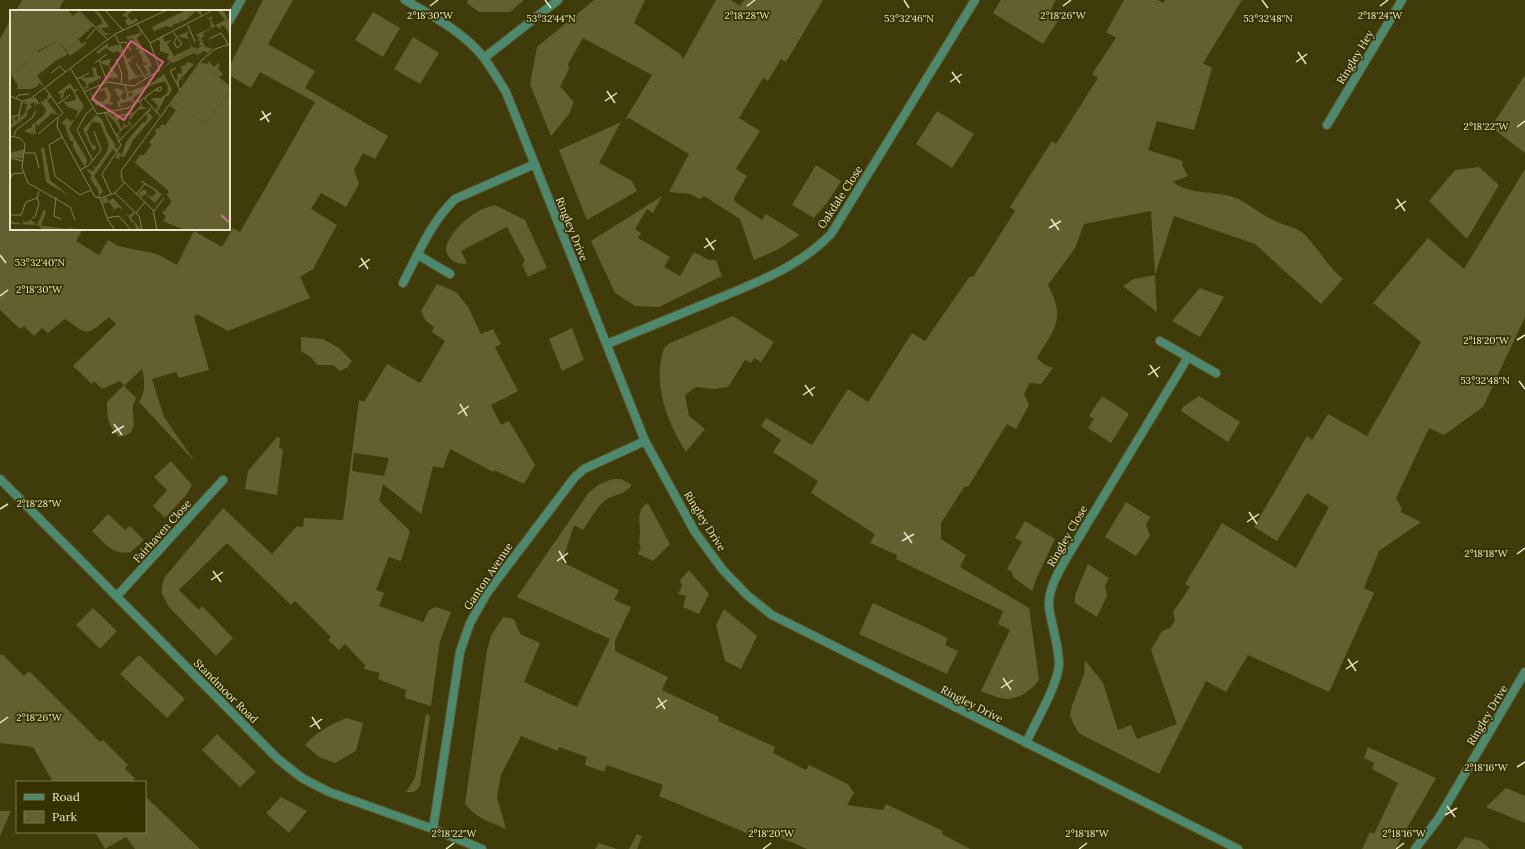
<svg xmlns="http://www.w3.org/2000/svg" width="1525" height="849" font-family="Lora,serif">
<style>
.green{fill:#645f30;fill-rule:evenodd}
.lines{fill:none;stroke-linecap:round;stroke-linejoin:round}
.street-casing{stroke:#5e5a2c;stroke-width:10}
.street{stroke:#4c896e;stroke-width:8}
.ticks{fill:none;stroke:#e8e6c7;stroke-width:1.5}
.labels{text-anchor:middle;stroke-width:3.5;stroke-linejoin:round;paint-order:stroke}
.street-label{font-size:11px;fill:#e8e6c7;stroke:#363100}
.inset-river{fill:none;stroke:#bd729f;stroke-width:2}
.inset-road{fill:none;stroke:#837f56;stroke-width:1}
.view{fill:#cf6081;fill-opacity:0.15;stroke:#cf6081;stroke-width:2}
.inset-edge{fill:none;stroke:#e8e6c7;stroke-width:2}
.ticks-label{font-size:10px;text-anchor:middle;fill:#e8e6c7;stroke:#363100;stroke-width:3.5;stroke-linejoin:round;paint-order:stroke}
</style>
<rect width="100%" height="100%" fill="#403b0a"/>
<path class="green" d="M22,0H64L58,11H16Z
M263,0H293L268,44L315,71L305,88L388,136L375,159L363,153L354,170L359,184L346,207L321,193L311,209L337,225L313,269L300,277L310,298L228,331L197,314L194,317L209,370L179,378L176,372L152,379L164,417L195,462L139,402C146,390 145,382 142,369L124,386L136,398C135,401 133,404 133,407C132,420 140,434 119,437C108,426 107,417 107,402L124,385L120,381L102,389L94,381L92,384L73,366L116,324L109,317C87,335 90,337 65,319L48,333L42,328L34,336L24,326L20,329L0,310V39L11,19V229H83L76,241L99,255L108,240L118,246L157,254L177,265L194,231L222,247L233,228L240,232L315,102L260,72L251,88L229,75V67Z
M468,0H524L510,12H479L467,3Z
M594,0H645L634,23L680,54L683,59L716,0H731L740,6L744,0H823L786,62L781,59L768,81L763,78L739,118L760,131L736,169L747,176L734,198L735,202L762,220L766,214L800,235L777,250L754,260L740,219L704,196L700,199L690,194L669,192L689,154L629,118L625,120L652,75L583,38L568,64L569,69L560,87C566,91 568,97 574,102L569,114L551,136L530,84L537,47Z
M1001,0H1056L1051,9L1061,16L1043,44L993,13Z
M1124,0H1158L1163,3L1165,0H1242L1203,63L1212,68L1194,130L1157,121L1148,150L1183,161L1182,165L1188,176L1173,182C1192,196 1219,190 1238,199C1249,204 1258,212 1269,218C1282,226 1297,226 1307,237C1320,251 1328,267 1343,279L1321,304L1255,244L1174,216L1155,275L1157,312L1123,286L1134,279L1155,275L1151,211L1084,224L1075,248L1048,285C1066,320 1055,327 1037,358L1045,365L1053,368L1041,384L1030,383L1024,394L1029,405L1016,429L1007,424L968,487L965,486L941,523V539L966,555L960,567L1029,608L1039,679C1034,689 1020,698 1008,699C999,699 989,694 981,691L1010,630L998,624L1003,611L896,559L897,555L870,543L875,534L811,493L818,481L773,452L781,440L761,426L766,418L812,445L848,389L868,402L912,333L925,341L970,276L973,277L1015,211L1010,207L1052,141L1056,144L1098,78L1092,74L1116,38L1106,32Z
M373,12L400,28L383,57L355,40Z
M413,37L439,53L420,84L394,69Z
M1525,75V153L1491,127Z
M937,111L974,134L952,168L916,144Z
M621,122L599,163L632,181L637,191L587,220L559,150Z
M816,165L841,181L827,203L814,218L792,205Z
M1479,167L1499,185L1467,239L1429,201L1455,170Z
M1525,169V317L1483,407L1444,435L1429,428L1396,498L1402,509L1400,512L1421,522L1379,551L1364,588L1374,593L1329,692L1248,655L1226,692L1206,681L1159,774L1086,737L1079,733L1074,725L1070,715L1072,706L1084,674L1085,660L1103,683L1118,730L1131,725L1137,739L1177,724L1151,650L1162,631L1170,628L1175,621L1173,612L1190,587L1185,584L1222,523L1296,568L1329,507L1307,493L1277,541L1254,527L1307,436L1312,440L1328,414L1367,436L1421,342L1373,303L1428,238L1464,269Z
M662,196L653,213L647,209L635,229L641,233L638,238L670,257L664,267L680,276L694,252L709,260H716L722,276L659,307L635,306L615,293L591,241Z
M495,205L525,220L547,268L528,277L522,264L525,261L507,227L461,251L467,263C457,267 442,256 447,244C456,225 474,210 495,205Z
M437,284L456,292L468,307L481,334L493,329L501,344L495,347L518,391L491,405L501,425L509,421L535,465L524,484L494,470L493,472L450,449L443,468L433,466L421,514L383,484L379,501L410,531L401,561L389,557L376,590L384,593L379,606L423,622L429,610L436,607L451,612L440,641L431,706L405,698L406,690L378,679L380,673L364,669L365,665L345,644L339,650L328,640L331,637L295,601L291,605L227,543L179,590L199,610L202,606L233,638L216,656L169,607L162,594V586L164,578L223,508L272,554L297,526L303,527L304,518L343,520L359,400L364,402L387,364L420,383L445,341L432,332L434,327L426,321L421,311ZM354,453L389,458L384,476L352,471Z
M1200,288L1224,297L1200,337L1172,321Z
M733,316L774,342L761,362L754,358L751,363L745,360L728,387L715,389L696,387L685,395L689,416L705,429L686,452C667,422 652,384 664,348L670,343Z
M572,328L584,360L562,371L549,339Z
M301,337L323,339L339,348L352,361L348,367L340,371L333,365H317L311,357L301,351Z
M1102,396L1128,413V416L1111,443L1088,428L1094,419L1089,416Z
M1199,396L1240,422L1228,442L1181,411L1183,407Z
M277,437L280,438L279,448L283,449L277,495L245,489L248,471Z
M171,461L192,485L187,494L165,518L153,506L167,490L154,477Z
M613,479H621L632,485C622,496 618,493 607,499C597,506 590,520 583,530L574,525L562,562L619,590L614,600L631,607L615,641V651L668,677L662,690L719,717L718,721L775,747L773,753L806,770L809,765L848,784L854,793L847,805L883,810L886,804L943,831L942,834L970,849H807L754,826L751,835L659,796L663,785L607,765L604,772L585,765L587,757L559,747L558,751L521,736L501,775L497,797L506,829C490,822 476,818 465,804L487,650L491,636L503,617L514,619L520,634L540,643L524,682L577,707L610,639L517,597L589,492L600,484Z
M1126,502L1150,517L1146,525L1150,536L1136,556L1105,537Z
M648,503L670,544L653,561L638,554L641,547C638,542 640,538 640,532C640,521 636,509 648,503Z
M108,514L125,530L130,526L144,540L131,552C113,556 103,542 92,531Z
M1025,521L1055,539L1037,577L1032,591L1013,577L1012,572L1007,569L1022,542L1015,538Z
M1088,564L1109,578L1105,585L1107,596L1097,617L1075,603V595Z
M689,570L709,594L699,614L683,607L686,596L678,594L682,586L680,580Z
M873,603L948,638L945,645L958,651L947,674L859,634Z
M93,608L117,631L100,649L76,625Z
M724,609L757,636L741,669L725,661L716,625Z
M2,654L24,676L29,671L100,742L103,740L128,765L125,769L135,778L132,782H53L33,747L0,743V656Z
M139,655L185,699L167,718L120,674Z
M426,714L430,716L420,786L414,792H406L415,778Z
M346,718L363,723L356,751L335,763L319,757L305,745C316,732 330,725 346,718Z
M217,734L256,772L240,787L202,750Z
M1368,747L1436,778L1395,849H1362L1370,832L1374,834L1398,783L1372,769L1374,763L1364,758Z
M1506,788L1525,796V823L1486,807Z
M145,796L200,849H135L126,837L105,849L95,832H145Z
M281,797L307,811L289,833L266,813Z
M0,811H11L0,836Z
M637,834L642,836L637,849H629Z
M1465,837L1481,841L1490,849H1456Z
M599,843L617,849H595Z"/>
<g class="lines">
<defs>
<path id="street" d="M405,0C432,16 464,32 484,58C492,69 499,81 506,92L645,441L695,532L722,569L747,595L772,615L1238,849
M229,21L241,0
M484,58L558,0
M1327,125L1402,0
M418,255L450,274
M403,283C418,254 431,222 455,199L535,164
M1160,341L1216,373
M607,344C642,330 677,315 712,301C755,283 798,268 831,234L975,0
M0,479L278,759L302,778L329,792L433,829L482,849
M117,596L223,480
M1026,743C1035,723 1058,685 1059,664C1059,644 1051,625 1049,606C1048,589 1059,571 1067,557L1188,357
M433,829L460,652L470,623L487,593L574,478L584,469L645,441
M1415,849L1438,819L1525,672"/>
</defs>
<use href="#street" class="street-casing"/>
<use href="#street" class="street"/>
</g>
<path class="ticks" d="M545,0L551,8M904,0L909,8M1262,0L1268,8M430,6L438,0M747,6L755,0M1063,6L1071,0M1380,6L1388,0M1298,52L1306,64M1296,62L1307,54M952,72L960,83M950,82L962,74M607,91L615,103M605,101L617,93M262,111L269,122M260,120L271,113M1517,127L1525,121M1397,199L1405,211M1395,209L1406,201M1051,219L1059,230M1049,228L1061,221M706,238L714,250M704,248L716,240M0,255L6,263M361,258L368,269M359,267L370,259M0,296L8,290M1517,340L1525,335M1150,365L1158,377M1148,375L1160,367M1519,381L1525,389M805,385L813,396M803,395L815,387M460,404L467,416M458,414L469,406M114,424L122,435M112,433L124,426M0,509L8,504M1249,512L1257,524M1247,522L1259,514M904,532L912,543M902,541L914,534M559,551L566,563M1517,554L1525,548M557,561L568,553M213,571L221,582M211,580L223,572M1348,659L1356,671M1346,669L1358,661M1003,678L1011,690M1001,688L1013,680M658,698L665,709M656,708L667,700M312,717L320,729M0,723L8,717M310,727L322,719M1517,767L1525,762M1447,806L1455,817M1445,815L1457,808M446,849L454,843M763,849L771,843M1079,849L1087,843M1396,849L1404,843"/>
<g class="labels">
<g class="street-label">
<text transform="translate(1355 57) rotate(-59)" y="4">Ringley Hey</text>
<text transform="translate(840 197) rotate(-57)" y="4">Oakdale Close</text>
<text transform="translate(572 229) rotate(68)" y="4">Ringley Drive</text>
<text transform="translate(705 521) rotate(58)" y="4">Ringley Drive</text>
<text transform="translate(162 531) rotate(-48)" y="4">Fairhaven Close</text>
<text transform="translate(1067 536) rotate(-60)" y="4">Ringley Close</text>
<text transform="translate(488 576) rotate(-56)" y="4">Ganton Avenue</text>
<text transform="translate(226 691) rotate(45)" y="4">Standmoor Road</text>
<text transform="translate(972 704) rotate(27)" y="4">Ringley Drive</text>
<text transform="translate(1487 715) rotate(-59)" y="4">Ringley Drive</text>
</g>
</g>
<g transform="translate(10 10)">
<rect width="220" height="220" fill="#403b0a"/>
<path d="M0,0H57L63,6L68,2L83,16L56,40L48,31L27,41L30,44L37,40L53,45L13,77L10,76L19,51L0,66ZM201,50L200,53L204,57L208,53L210,54L208,59L213,64L209,67L191,53L197,54ZM220,81V220H174L153,211L156,206L152,203L162,192L157,185L159,181L120,149L125,152L130,145H134L166,100L160,96L163,91L195,114ZM15,139L12,149L0,147V143Z" fill="#645f30"/>
<path d="M49,0H57L63,6L68,2L74,8L58,9ZM28,14L35,17L34,20L25,25L20,23ZM48,31L58,44L46,51L53,45L37,40L27,46L19,47ZM186,39H192L163,53L161,52L164,50L162,47L165,49ZM169,95L195,114L191,123L187,126L183,124L181,127L185,145L175,138L181,122L176,105L168,97ZM220,104V108L196,134L204,121ZM155,126V132L149,143L138,149L134,145L142,135L151,133ZM206,134L211,135L219,148L214,156L205,145L200,150L198,156L195,153V144ZM200,159L207,170L195,175L198,171ZM144,163L156,168L168,181L173,179L183,183L177,192L159,195L162,192L157,185L159,181L141,165ZM212,171L220,177V203L212,191L207,192L212,220H205L183,209H174L173,206L179,203L185,193L203,184L196,176L201,174L205,178ZM28,215L56,219L63,217L60,220H33Z" fill="#645f30"/>
<path d="M83,0L89,2L99,17L91,18L95,23L102,24L95,25L86,16L92,14L91,9ZM115,0H124L117,5L120,9L123,11L126,7L128,11L118,16L115,11L118,8L112,5L116,3ZM176,0H192L191,6L186,1L177,9L172,12L170,8L171,12L162,15L163,18L156,16L144,21L142,17ZM207,0H213L219,11L220,26L215,17L211,15V19L206,16L193,23L194,27L191,28L195,37L203,38L198,43L194,41L187,45L184,43L191,39L183,40L165,49L163,47L164,50L152,59L160,51L157,49L159,44L150,41V31L147,30L152,26L155,32L163,29L157,34L164,46L181,38L178,29L167,26L180,21L177,24L181,36L186,39L192,36L189,34L191,31H188L189,27L185,25L201,18L200,10L195,6L199,8L203,5L201,9L204,16L215,10ZM129,19L132,24L127,28L142,56L139,58L141,64L137,66L135,64L139,63L133,56L137,54L135,51L134,55L131,44H129V39L126,40L127,35H125L122,28L118,30L116,27L130,23ZM68,29L72,34L75,31L76,34L60,46L56,40ZM98,33V37L111,34L117,49L127,45L120,50L123,53L120,51L118,53L126,66L131,65L134,68L131,66L118,71V62L112,44L107,41L104,43L96,38L88,44L86,42ZM101,49L99,55L108,66L111,64L106,68H98L101,71L97,69V64H101L99,56L92,54L91,51ZM19,51L27,63L11,76L27,65L34,77L29,73L27,77L20,79H7L8,75L1,65ZM177,52L184,54L169,71V77L166,71L168,68L167,64L172,63L171,56L176,55ZM191,53L220,76V81L195,114L163,91ZM82,57L86,58L87,64L92,68L78,74L79,78L74,79L73,77H77L76,73L70,68L84,67ZM154,64L162,80L158,86H156L147,103L145,101L148,96L141,88H151L157,83L158,77L155,71L140,76L123,88L125,92L119,87L123,85L122,82L118,84V82L142,73ZM60,73L64,79H69L65,82L74,96L65,110L68,101L58,97L53,91L58,92L65,90L66,87L62,80L60,78L55,81L52,90L50,86L52,84L47,83ZM88,77L91,79L97,77L101,85L100,92L104,93L101,95L97,94L90,98L89,95L86,96L79,81L88,91L93,92L97,87L94,79L91,82ZM107,78L114,81L110,87L115,90L117,87L123,93L120,91L109,94L112,97H108L107,93L110,89L104,79ZM38,84L41,87L37,91L48,105L42,103L28,116L25,113L26,123L21,126L24,121L21,124L14,121L22,117V115L35,104L34,101L37,102L30,91L35,92L33,90L37,89ZM25,87L31,95L26,93L25,97L24,92L20,94L22,97L17,101V106L0,119V115L3,113L2,108L6,107L4,110L7,111L9,104L11,107L15,103L17,94L12,93ZM133,90L131,92L133,97L138,98L128,100L119,111L122,116L118,114L120,105L111,107L108,110L111,118L114,116L113,113L120,117H115L108,124L110,127L113,126L109,128L106,124L110,121L106,113L96,103L101,102L102,106L124,102L131,95L129,92ZM140,101L138,103L143,107L123,130L119,139L114,147L109,146L110,149L105,148L108,142L112,145L116,132L133,112L135,113L138,107L135,104L137,105L136,102L140,100L142,102ZM86,105L92,109L98,124L105,134V138L108,139L106,142L103,139L84,166L93,181L89,187H87L89,184L87,178L84,175L81,177L84,175L80,167L82,166L76,159L83,161L85,158L81,155L86,157L97,142L99,133L96,134L98,132L90,113L82,112L77,122L82,135H85L86,139L83,141L73,119ZM57,108L60,111L64,110L59,119L77,150L75,157L63,137V131H60L55,115L51,113ZM152,114L156,116L142,135L139,132L146,124L145,120L148,118L151,120L149,118ZM34,137L40,170L59,186L36,172L31,138ZM144,179L152,184L145,193L135,184L132,187L128,184L132,180H136L137,185L142,187L146,183ZM96,187L99,191L103,188L119,206L123,202L125,204L121,208L131,219H126L124,212L122,213L114,200L108,197L102,202L104,199L99,192L93,194L92,189ZM34,199L36,203L31,215L0,214V211L13,214V211L18,212L20,209L27,215Z" fill="#645f30"/>
<path class="inset-river" d="M211,205L220,213"/>
<path class="inset-road" d="M68,0L98,30M95,0L113,20M178,15L185,32M163,22L172,34L167,38L164,33L166,28M105,25L109,33L116,32L121,41M77,29L85,19M199,29L211,23L218,34M140,33L201,1M106,49L112,64L111,74M89,50L97,71M85,53L97,44M126,53L136,69M166,58L160,61L170,80M61,59L87,104L118,98L134,88L150,106M41,63L50,56L55,62M67,69L79,63M115,75L118,87L124,93M35,78L53,103M74,82L97,72L124,76L150,60L140,33L127,14M0,86L12,91L20,89L105,24L157,0M6,88L9,85L19,84M135,89L136,86L138,85L145,80L150,77L152,78L150,81L145,80M48,94L60,85M83,98L76,104L67,120L83,151M94,102L111,135L92,164L101,184M0,107L9,105L12,91M48,108L47,117L85,187L90,188L105,183L114,173M28,124L53,103M0,126L10,128L15,134L12,158L18,173L60,197L65,210M4,126L6,120L22,108L26,101M52,127L39,135L45,166L70,185L81,180M109,131L141,98M15,143H25L29,158M0,148L13,151M70,160L79,155L91,140L84,121M0,171L2,164L13,163M131,171L147,181M105,183L129,206L132,220M126,184L136,173M46,187L44,206L51,209M90,188L98,210L105,220M144,201L154,188M126,203L135,192M0,205H11L16,192L27,188L29,181M22,208L25,207L29,193L27,188M97,208L109,206L121,220M147,220L143,200L112,170L111,161L192,50L205,39L220,34"/>
<path class="view" d="M121,31L153,52L114,110L82,89Z"/>
<rect width="220" height="220" class="inset-edge"/>
</g>
<g class="ticks-label">
<text x="747" y="19">2°18'28"W</text>
<text x="1063" y="19">2°18'26"W</text>
<text x="1380" y="19">2°18'24"W</text>
<text x="430" y="19">2°18'30"W</text>
<text x="551" y="22">53°32'44"N</text>
<text x="909" y="22">53°32'46"N</text>
<text x="1268" y="22">53°32'48"N</text>
<text x="1486" y="130">2°18'22"W</text>
<text x="40" y="266">53°32'40"N</text>
<text x="39" y="293">2°18'30"W</text>
<text x="1486" y="344">2°18'20"W</text>
<text x="1485" y="384">53°32'48"N</text>
<text x="39" y="507">2°18'28"W</text>
<text x="1486" y="557">2°18'18"W</text>
<text x="39" y="721">2°18'26"W</text>
<text x="1486" y="771">2°18'16"W</text>
<text x="454" y="837">2°18'22"W</text>
<text x="771" y="837">2°18'20"W</text>
<text x="1087" y="837">2°18'18"W</text>
<text x="1404" y="837">2°18'16"W</text>
</g>
<rect x="16" y="781" width="130" height="52" fill="#363100" stroke="#7d7950"/>
<rect x="24" y="794" width="20" height="6" fill="#4c896e" stroke="#7d7950"/>
<text x="52" y="801" font-size="12" fill="#e8e6c7">Road</text>
<rect x="24" y="811" width="20" height="12" fill="#645f30" stroke="#7d7950"/>
<text x="52" y="821" font-size="12" fill="#e8e6c7">Park</text>
</svg>
